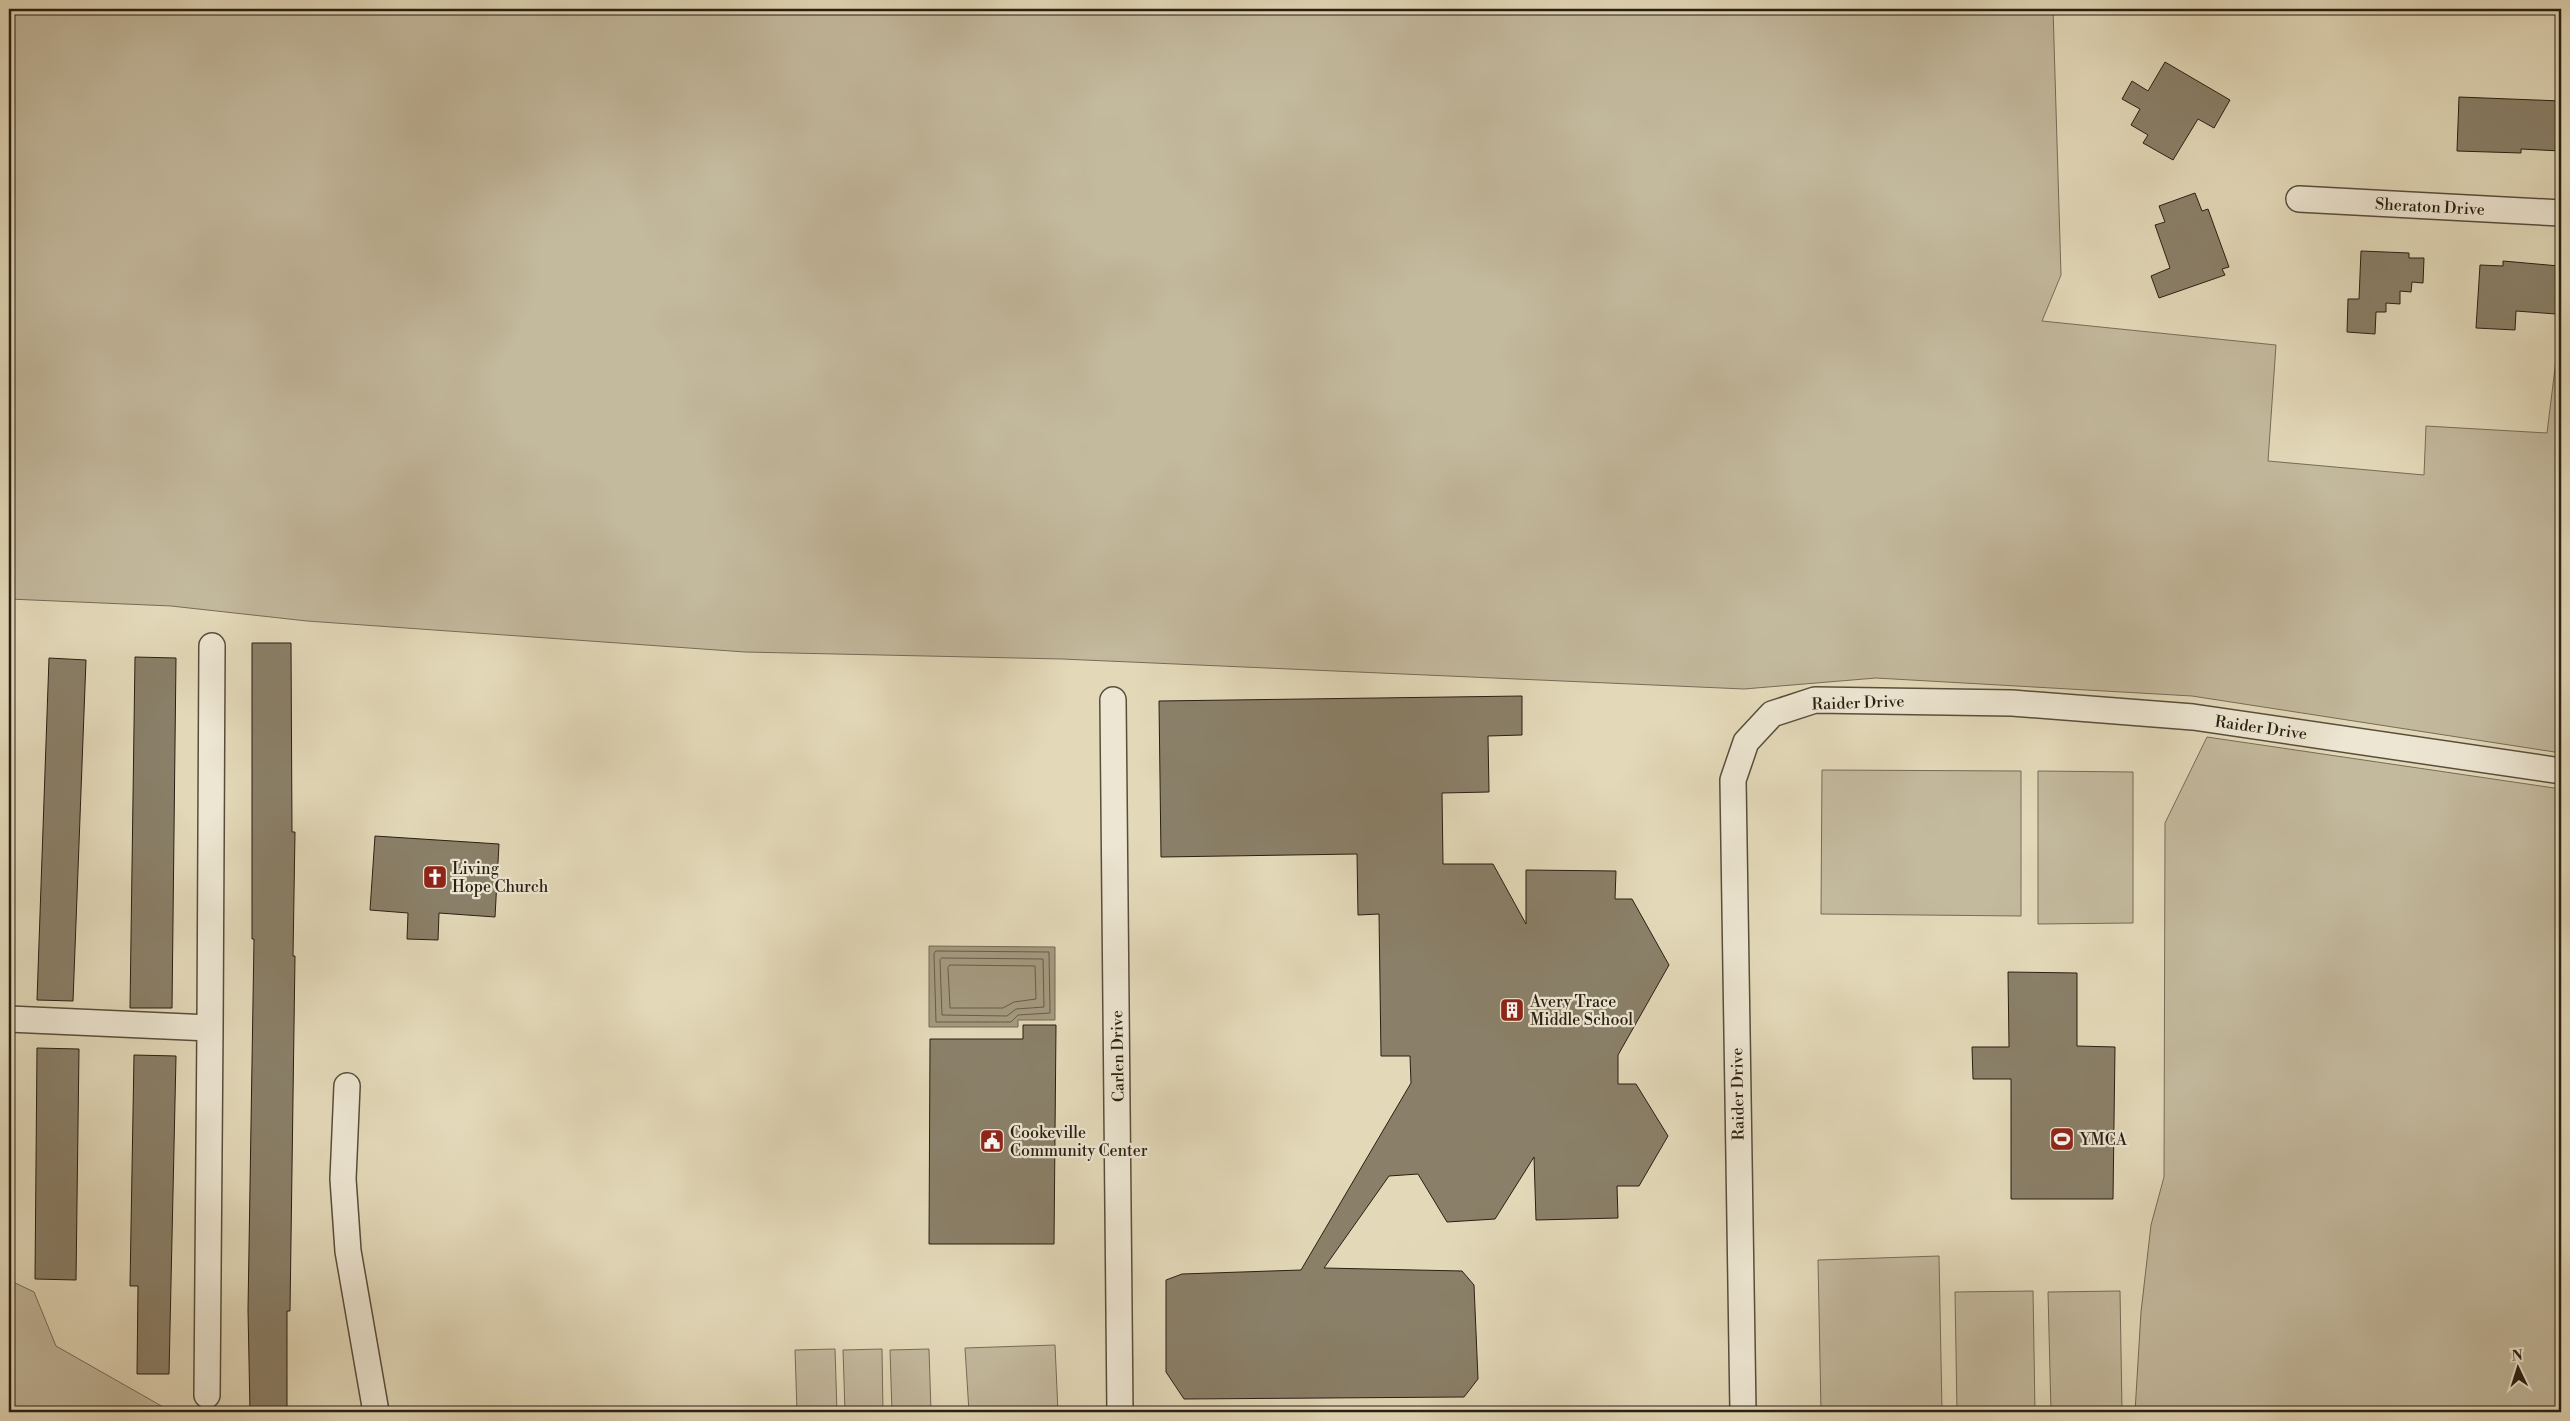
<svg xmlns="http://www.w3.org/2000/svg" width="2570" height="1421" font-family="'Libre Bodoni',serif">
<style>
.green{fill:#c3b99d;stroke:#766c58}
.water{fill:#a49a80;stroke:#736954}
.lines{fill:none;stroke-linecap:round;stroke-linejoin:round}
.shore{stroke:#665c49;stroke-width:1}
.building{fill:#8a8069;stroke:#291f12}
.minor-casing{stroke:#584e3c;stroke-width:28}
.minor{stroke:#ede6d2;stroke-width:25}
.labels{text-anchor:middle;stroke-width:4.5;stroke-linejoin:round;paint-order:stroke}
.street-label{font-size:16px;fill:#291f12;stroke:#ede6d2}
.poi-label{font-size:16px;fill:#291f12;stroke:#ede6d2;text-anchor:start}
</style>
<rect width="100%" height="100%" fill="#e3d9b9"/>
<filter id="stains"><feTurbulence type="fractalNoise" baseFrequency=".004" numOctaves="4"/><feColorMatrix values="0 0 0 0 .2 0 0 0 0 .09 0 0 0 0 .02 0 0 0 .5 -.17"/></filter>
<radialGradient id="worn" r=".72"><stop offset=".6" stop-color="#630" stop-opacity="0"/><stop offset="1" stop-color="#630" stop-opacity=".3"/></radialGradient>
<path class="green" d="M9,9H2053L2061,275L2042,321L2276,345L2268,461L2424,475L2426,426L2547,433L2556,360H2561V753L2192,696L1876,678L1744,689L1062,659L745,652L307,621L171,606L9,599Z
M2207,737L2561,789V1412H2135L2141,1312L2151,1225L2164,1177L2165,823Z
M1822,770L2021,771V916L1821,914Z
M2038,771L2133,772V923L2038,924Z
M1939,1256L1942,1412H1821L1818,1260Z
M9,1280L34,1292L56,1346L172,1412H9Z
M2033,1291L2035,1412H1957L1955,1292Z
M2120,1291L2122,1412H2051L2048,1292Z
M1055,1345L1058,1412H969L965,1348Z
M835,1349L837,1412H797L795,1350Z
M882,1349L883,1412H845L843,1350Z
M929,1349L931,1412H892L890,1350Z"/>
<path class="water" d="M929,946L1055,947V1020H1018V1027H929Z"/>
<g class="lines">
<path class="shore" d="M936,951L1049,952L1050,1013L1018,1015L1011,1022H936L934,954Z
M942,958L1043,959L1044,1007L1016,1009L1007,1016L942,1015L940,960Z
M950,965L1035,966L1036,999L1014,1002L1003,1008H950L948,968Z"/>
</g>
<path class="building" d="M2165,62L2230,100L2214,128L2198,119L2173,160L2143,143L2148,135L2131,125L2140,109L2122,99L2132,81L2148,91Z
M2459,97L2561,101V151L2521,149V153L2457,151Z
M2195,193L2202,211L2208,209L2229,267L2222,269L2225,275L2159,298L2151,276L2170,268L2155,225L2165,222L2159,206Z
M2361,251L2409,253V258H2424L2423,283L2412,282L2411,292L2400,291V304L2386,303V312H2376L2375,334L2347,332L2348,299H2359Z
M2503,261L2559,266L2556,314L2516,311L2515,330L2476,328L2480,265L2503,266Z
M252,643H291L292,832H295L293,956H295L290,1311H287V1412H250L248,1310L254,939H252Z
M135,657L176,658L172,1008H130Z
M49,658L86,660L73,1001L37,1000Z
M1522,696V735L1488,736L1489,792L1442,793L1443,864H1493L1526,924V870L1616,871L1615,899H1632L1669,965L1618,1055V1084H1636L1668,1136L1639,1186H1617L1618,1218L1536,1220L1534,1157L1495,1219L1447,1222L1418,1174L1389,1176L1324,1268L1462,1271L1474,1285L1478,1379L1464,1397L1184,1399L1166,1372V1280L1182,1274L1301,1270L1411,1083L1410,1056H1381L1379,914L1358,915L1357,854L1161,857L1159,701Z
M375,836L499,844L495,917L439,913L438,940L407,939L408,913L370,910Z
M2008,972L2077,973V1046L2115,1047L2113,1199H2011V1079H1973L1972,1047H2009Z
M1023,1025H1056L1054,1244H929L930,1039H1023Z
M37,1048L79,1049L76,1280L35,1279Z
M134,1055L176,1056L169,1374H137L138,1286H130Z"/>
<g class="lines">
<defs>
<path id="minor" d="M2299,199L2561,213
M1113,700L1120,1412
M9,1019L210,1028L212,646
M347,1086L343,1179L348,1251L376,1412
M207,1395L210,1028
M1743,1412L1733,780L1746,742L1772,714L1815,700L2012,703L2193,717L2561,771"/>
</defs>
<use href="#minor" class="minor-casing"/>
<use href="#minor" class="minor"/>
</g>
<defs>
<symbol id="church-square" viewBox="-11 -11 22 22"><rect x="-9" y="-9" width="18" height="18" rx="4" fill="#8f2418" stroke="#ede6d2"/><path d="M-1.2-6h2.4v3.5h3.3v2.4h-3.3V6h-2.4V-.1h-3.3v-2.4h3.3Z" fill="#fff"/></symbol>
<symbol id="building-square" viewBox="-11 -11 22 22"><rect x="-9" y="-9" width="18" height="18" rx="4" fill="#8f2418" stroke="#ede6d2"/><path d="M-4-6H4V6H1V3H-1V6H-4ZM-2.5-4.3h1.7v1.8h-1.7ZM.8-4.3h1.7v1.8H.8ZM-2.5-1h1.7V.8h-1.7ZM.8-1h1.7V.8H.8Z" fill="#fff"/></symbol>
<symbol id="stadium-square" viewBox="-11 -11 22 22"><rect x="-9" y="-9" width="18" height="18" rx="4" fill="#8f2418" stroke="#ede6d2"/><path d="M0-5a6.5 5 0 1 0 0 10a6.5 5 0 1 0 0-10ZM-3.5-1.8h7v3.6h-7Z" fill="#fff"/></symbol>
<symbol id="civic-square" viewBox="-11 -11 22 22"><rect x="-9" y="-9" width="18" height="18" rx="4" fill="#8f2418" stroke="#ede6d2"/><path d="M-.6-6.5H3V-4.5H.6V-3L4-1V1h2V6H-6V1h2V-1L-.6-3ZM-1.2 2.5V6h2.4V2.5Z" fill="#fff"/></symbol>
</defs>
<g fill-rule="evenodd">
<use href="#church-square" x="421" y="863" width="28" height="28"/>
<use href="#building-square" x="1498" y="996" width="28" height="28"/>
<use href="#stadium-square" x="2048" y="1125" width="28" height="28"/>
<use href="#civic-square" x="978" y="1127" width="28" height="28"/>
</g>
<g class="labels">
<g class="street-label">
<text transform="translate(2430 206) rotate(3)" y="6">Sheraton Drive</text>
<text transform="translate(1858 702) rotate(-2)" y="6">Raider Drive</text>
<text transform="translate(2261 727) rotate(8)" y="6">Raider Drive</text>
<text transform="translate(1117 1056) rotate(-91)" y="6">Carlen Drive</text>
<text transform="translate(1737 1094) rotate(-91)" y="6">Raider Drive</text>
</g>
<g class="poi-label">
<text x="452" y="874">Living<tspan x="452" dy="18">Hope Church</tspan></text>
<text x="1530" y="1007">Avery Trace<tspan x="1530" dy="18">Middle School</tspan></text>
<text x="1010" y="1138">Cookeville<tspan x="1010" dy="18">Community Center</tspan></text>
<text x="2080" y="1145">YMCA</text>
</g>
</g>
<rect width="2570" height="1421" fill="none" stroke="#e3d9b9" stroke-width="30"/>
<rect x="10" y="10" width="2550" height="1401" fill="none" stroke="#291f12" stroke-width="2.5"/>
<rect x="15" y="15" width="2540" height="1391" fill="none" stroke="#291f12"/>
<g transform="translate(2518 1368) rotate(356)" stroke="#ede6d2" stroke-width="4" paint-order="stroke">
<path d="M0-4L9 19L0 12L-9 19Z" fill="#291f12"/>
<text y="-8" font-size="14" font-weight="bold" text-anchor="middle" fill="#291f12">N</text>
</g>
<rect width="100%" height="100%" filter="url(#stains)"/>
<rect width="100%" height="100%" fill="url(#worn)"/>
</svg>
